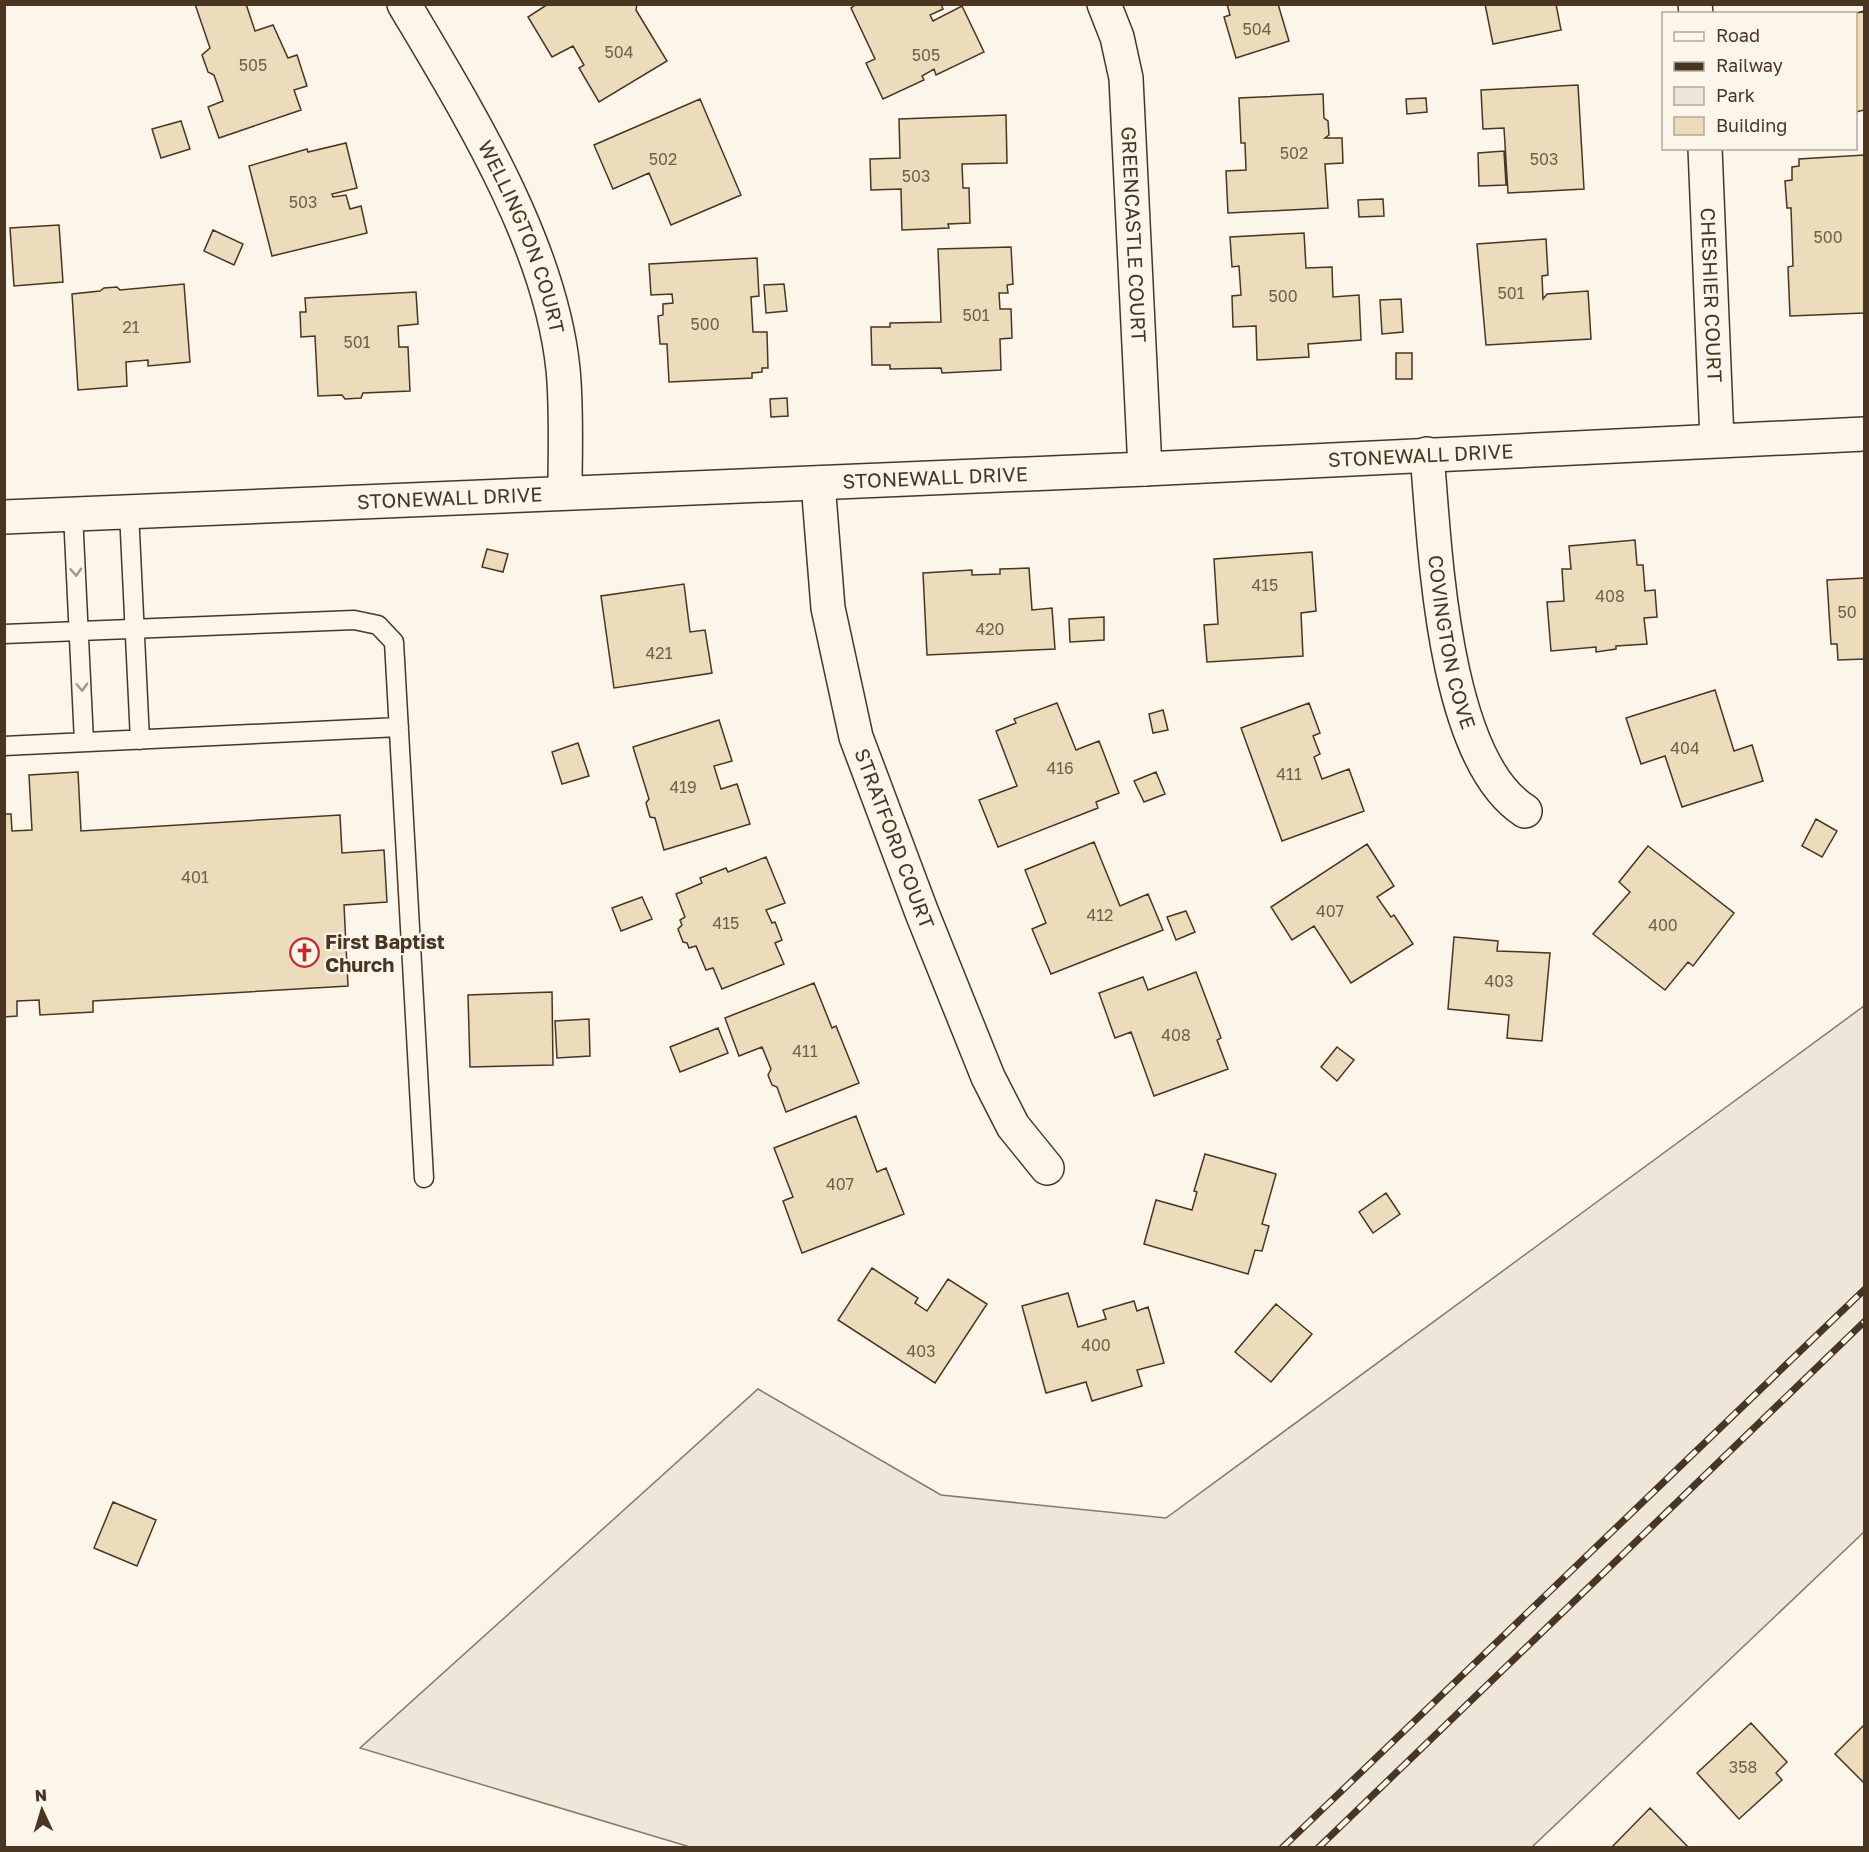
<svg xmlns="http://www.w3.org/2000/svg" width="1869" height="1852" font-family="'Golos Text',sans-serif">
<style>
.green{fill:#ede6d9;stroke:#887966;stroke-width:1.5}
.building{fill:#ecdcbc;stroke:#4a3520;stroke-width:1.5}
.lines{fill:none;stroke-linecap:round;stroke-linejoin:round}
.service-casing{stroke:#4a3520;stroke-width:21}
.minor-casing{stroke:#4a3520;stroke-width:36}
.tertiary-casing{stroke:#4a3520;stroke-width:36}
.service{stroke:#fbf6e9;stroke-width:18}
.minor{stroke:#fbf6e9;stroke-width:33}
.tertiary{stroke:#fbf6e9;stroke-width:33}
.rail-casing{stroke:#4a3520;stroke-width:7}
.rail{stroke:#fbf6e9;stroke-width:4.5;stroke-dasharray:14;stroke-linecap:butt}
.oneway{stroke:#a29684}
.labels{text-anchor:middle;stroke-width:4.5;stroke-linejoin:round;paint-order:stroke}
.number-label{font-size:16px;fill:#725f47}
.street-label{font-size:20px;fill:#4a3520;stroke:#fbf6e9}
.poi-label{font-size:20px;font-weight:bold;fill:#4a3520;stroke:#fbf6e9;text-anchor:start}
</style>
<rect width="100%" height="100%" fill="#fbf6e9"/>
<path class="green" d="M1864,1006V1532L1532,1847H690L360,1748L758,1389L941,1495L1166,1518Z"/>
<path class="building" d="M195,4H246L255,31L273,25L288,58L297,55L307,86L294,90L301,110L219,138L208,107L223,101L214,75L208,72L202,55L210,48Z
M548,4H637L636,10L667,61L599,102L579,68L584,65L573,46L552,57L528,17Z
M857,4H941L943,9L930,15L933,21L962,6L984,52L936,75L934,69L922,76L924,80L883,99L866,63L875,59L851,8Z
M1227,4H1278L1289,41L1236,58L1224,17L1230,15Z
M1485,4H1556L1561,30L1493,44Z
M1864,11V110L1856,112V14H1853Z
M1578,85L1584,189L1508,193L1504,128L1483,129L1481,90Z
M1323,94L1324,118L1328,121L1329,135L1325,138H1342L1343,163L1325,164L1328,208L1228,213L1226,171L1246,170L1245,143H1241L1239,98Z
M1426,98L1427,112L1407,114L1406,99Z
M700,99L741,195L671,225L649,173L613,189L594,145Z
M1006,115L1007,163L962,164L963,188H969L970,223L948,224L949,228L902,230L901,189L871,190L870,159L900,158L899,119Z
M181,121L190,149L161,158L152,129Z
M346,143L357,188L332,194L333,197L346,195L350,209L361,206L367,233L272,256L249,166L307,149L308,152Z
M1504,151L1506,185L1479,186L1478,153Z
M1864,155V313L1790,316L1788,267L1793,266L1791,208H1787L1785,181L1792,180V167L1799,166V159Z
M1383,199L1384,216L1359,217L1358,200Z
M59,225L63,282L14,286L10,228Z
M213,230L243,244L234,265L204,251Z
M1304,233L1306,268L1332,267L1333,297L1359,295L1361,340L1308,344L1309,357L1257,360L1256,326L1233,327L1232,296L1241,295L1239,266L1232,267L1230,237Z
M1546,239L1548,275L1542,276L1543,299L1547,294L1588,291L1591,339L1486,345L1477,244Z
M1011,247L1013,284L1007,285L1008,293H999L1000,309H1011L1012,338L1000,339L1001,370L942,373L941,368L890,369V365H872L871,327H890V323L941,322L938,249Z
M757,258L759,296L751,297L753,332H767L768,368H762V372L752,373V378L669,382L667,344H660L658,316L663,315V304L673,303L672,294L651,295L649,264Z
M184,284L190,362L148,366V360L126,362L127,386L78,390L72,294L100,291L104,288L117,287L120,290Z
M784,284L787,311L766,313L764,285Z
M416,292L418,324L398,326L399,347H408L410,391L363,393L361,398L345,399L342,395L318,396L315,336L301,337L300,312H306L305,298Z
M1401,299L1403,332L1382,334L1380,300Z
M1396,353H1412V379H1396Z
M787,398L788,416L771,417L770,399Z
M1635,540L1637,565H1643L1645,591L1655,590L1657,617L1644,618L1647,644L1616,646V649L1596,652V647L1551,651L1547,602L1564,601L1562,569H1571L1569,546Z
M487,549L508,554L503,572L482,567Z
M1312,552L1316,611L1301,613L1303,656L1207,662L1204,625L1218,624L1214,559Z
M1029,568L1032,610L1052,608L1055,649L927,655L923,573L972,570V575L1000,574V569Z
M1864,578V667V659L1838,660L1837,644H1831L1827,580Z
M684,584L690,632L705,630L712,673L614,688L601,596Z
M1104,617V640L1070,642L1069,619Z
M1715,690L1734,751L1752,745L1763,781L1682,807L1665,756L1641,764L1626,718Z
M1057,703L1076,750L1099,741L1119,793L1096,802L1098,808L998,847L979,800L1017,786L996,731L1016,723L1014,719Z
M1309,703L1320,733L1313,736L1320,754L1314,757L1322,779L1349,769L1364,811L1282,841L1241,728Z
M1163,710L1168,730L1153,733L1149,714Z
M719,720L732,761L714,766L721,789L737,784L750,824L664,850L655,818L650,817L646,803L649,799L633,747Z
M578,743L589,776L562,784L552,752Z
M78,772L81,831L340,815L342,853L384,850L387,902L344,905L348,986L93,1001V1012L40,1015L39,1000L17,1001V1016L4,1017V814H11L12,831L32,830L29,775Z
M1156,772L1165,794L1144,802L1134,781Z
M1816,819L1837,831L1822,857L1802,846Z
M1094,842L1120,906L1148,894L1163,930L1051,974L1032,929L1046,923L1025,870Z
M1367,844L1394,886L1377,897L1391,917L1394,915L1413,944L1351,983L1314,926L1292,940L1271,907Z
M1648,846L1734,913L1693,966L1688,962L1665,990L1593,934L1630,892L1619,882Z
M766,857L785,903L766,910L772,923L775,922L782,940L775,943L784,964L722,989L713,968L706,970L696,946L689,948L687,943L683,942L678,929L682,925L680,920L685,917L676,894L702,883L700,878L726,868L728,872Z
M642,897L652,919L621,931L612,908Z
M1186,911L1195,932L1176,940L1167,917Z
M1454,937L1498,941L1497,951L1550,953L1542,1041L1507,1038L1509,1015L1448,1009Z
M1196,972L1221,1038L1217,1040L1228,1069L1154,1096L1131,1032L1115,1038L1099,993L1143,977L1148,990Z
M814,983L832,1028L836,1026L859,1083L786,1112L777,1087L772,1085L768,1075L771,1069L762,1047L739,1056L725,1018Z
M552,992L553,1065L470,1067L468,995Z
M589,1019L590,1056L557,1058L555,1021Z
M718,1028L728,1053L680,1072L670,1047Z
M1337,1047L1354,1060L1337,1081L1321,1067Z
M856,1116L877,1172L886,1168L904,1214L802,1253L783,1201L793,1197L774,1148Z
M1205,1154L1276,1174L1262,1224L1269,1226L1262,1251L1255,1250L1248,1274L1144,1244L1156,1200L1192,1210L1197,1192L1194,1191Z
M1386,1193L1400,1214L1373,1233L1359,1212Z
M872,1268L918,1298L915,1303L927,1311L948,1279L987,1304L935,1383L838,1320Z
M1068,1293L1078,1327L1106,1319L1103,1310L1134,1301L1137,1311L1148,1307L1164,1363L1137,1370L1142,1386L1092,1401L1086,1382L1046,1393L1022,1306Z
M1276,1304L1312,1334L1271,1382L1235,1352Z
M113,1502L156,1520L137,1566L94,1548Z
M1751,1723L1787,1762L1776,1773L1782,1780L1739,1819L1697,1773Z
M1864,1725V1783L1835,1754Z
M1650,1808L1689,1848H1611Z"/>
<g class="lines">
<defs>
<path id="service" d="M129,512L140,740
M73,514L84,742
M4,634L354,620L378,625L394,642L424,1178
M4,746L399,727"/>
<g id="minor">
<path id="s1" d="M404,4C468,112 550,243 563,369C567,410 565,452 565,492"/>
<path id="s2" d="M1104,4L1117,37L1126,78L1145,469"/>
<path d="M1695,4L1696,14"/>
<path id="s3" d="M1705,148L1717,440"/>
<path id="s4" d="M1427,454C1435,546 1442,758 1525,811"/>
<path id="s5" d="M818,483L828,608L856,737L922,913L988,1077L1013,1126L1047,1168"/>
</g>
<g id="tertiary">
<path id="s6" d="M4,517L1145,469L1864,434"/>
</g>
</defs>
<use href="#service" class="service-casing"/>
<use href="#minor" class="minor-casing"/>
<use href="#tertiary" class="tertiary-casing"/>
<use href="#service" class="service"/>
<use href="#minor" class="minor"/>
<use href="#tertiary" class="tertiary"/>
<defs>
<path id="rail" d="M1282,1848L1864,1290
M1318,1848L1864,1322"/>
</defs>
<use href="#rail" class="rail-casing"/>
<use href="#rail" class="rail"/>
</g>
<defs><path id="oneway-chevron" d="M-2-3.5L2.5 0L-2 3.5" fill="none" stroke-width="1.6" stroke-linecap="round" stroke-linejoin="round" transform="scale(1.5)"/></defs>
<g class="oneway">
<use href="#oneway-chevron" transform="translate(76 572) rotate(87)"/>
<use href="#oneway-chevron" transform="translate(82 687) rotate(88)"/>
</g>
<defs>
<symbol id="church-ring" viewBox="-11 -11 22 22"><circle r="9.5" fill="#fbf6e9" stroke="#c62828" stroke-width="1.5"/><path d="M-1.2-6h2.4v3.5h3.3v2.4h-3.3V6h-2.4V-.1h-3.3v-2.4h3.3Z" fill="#c62828"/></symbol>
</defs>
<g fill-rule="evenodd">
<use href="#church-ring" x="288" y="936" width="33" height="33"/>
</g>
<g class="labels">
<g class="number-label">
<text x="1257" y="35">504</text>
<text x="619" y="58">504</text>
<text x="926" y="61">505</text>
<text x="253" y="71">505</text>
<text x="1294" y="159">502</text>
<text x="663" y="165">502</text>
<text x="1544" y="165">503</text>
<text x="916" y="182">503</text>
<text x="303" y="208">503</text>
<text x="1828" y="243">500</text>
<text x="1511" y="299">501</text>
<text x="1283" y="302">500</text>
<text x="976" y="321">501</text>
<text x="705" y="330">500</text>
<text x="131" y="333">21</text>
<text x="357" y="348">501</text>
<text x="1265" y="591">415</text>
<text x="1610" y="602">408</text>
<text x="1847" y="618">50</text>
<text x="990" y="635">420</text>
<text x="659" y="659">421</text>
<text x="1685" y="754">404</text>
<text x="1060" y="774">416</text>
<text x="1289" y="780">411</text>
<text x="683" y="793">419</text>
<text x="195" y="883">401</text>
<text x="1330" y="917">407</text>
<text x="1100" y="921">412</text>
<text x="726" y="929">415</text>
<text x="1663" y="931">400</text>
<text x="1499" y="987">403</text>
<text x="1176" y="1041">408</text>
<text x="805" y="1057">411</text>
<text x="840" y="1190">407</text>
<text x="1096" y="1351">400</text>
<text x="921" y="1357">403</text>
<text x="1743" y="1773">358</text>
</g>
<g class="street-label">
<text dy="7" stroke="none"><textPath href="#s2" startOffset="234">GREENCASTLE COURT</textPath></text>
<text dy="7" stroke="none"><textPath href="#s1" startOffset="262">WELLINGTON COURT</textPath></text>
<text dy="7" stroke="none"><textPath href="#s3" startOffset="147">CHESHIER COURT</textPath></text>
<text dy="7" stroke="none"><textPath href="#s6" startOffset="1418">STONEWALL DRIVE</textPath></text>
<text dy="7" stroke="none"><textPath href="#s6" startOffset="932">STONEWALL DRIVE</textPath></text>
<text dy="7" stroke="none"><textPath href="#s6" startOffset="446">STONEWALL DRIVE</textPath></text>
<text dy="7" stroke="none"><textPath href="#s4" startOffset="190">COVINGTON COVE</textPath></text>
<text dy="7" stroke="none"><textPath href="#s5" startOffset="366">STRATFORD COURT</textPath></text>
</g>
<g class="poi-label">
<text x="325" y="949">First Baptist<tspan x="325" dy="23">Church</tspan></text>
</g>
</g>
<rect width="1869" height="1852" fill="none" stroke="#4a3520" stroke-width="12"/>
<rect x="1662" y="12" width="195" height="138" fill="#fbf6e9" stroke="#b4a999" stroke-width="1.5"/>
<rect x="1674" y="32" width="30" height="9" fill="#fbf6e9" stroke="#b4a999" stroke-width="1.5"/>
<text x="1716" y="42" font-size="18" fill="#4a3520">Road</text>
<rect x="1674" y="62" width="30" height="9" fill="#4a3520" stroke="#b4a999" stroke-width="1.5"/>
<text x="1716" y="72" font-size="18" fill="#4a3520">Railway</text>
<rect x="1674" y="87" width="30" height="18" fill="#ede6d9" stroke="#b4a999" stroke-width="1.5"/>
<text x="1716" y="102" font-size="18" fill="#4a3520">Park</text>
<rect x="1674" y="117" width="30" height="18" fill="#ecdcbc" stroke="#b4a999" stroke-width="1.5"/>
<text x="1716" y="132" font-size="18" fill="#4a3520">Building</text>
<g transform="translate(42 1810) rotate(356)" stroke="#fbf6e9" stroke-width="4.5" paint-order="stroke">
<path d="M0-4.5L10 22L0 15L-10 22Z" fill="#4a3520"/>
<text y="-9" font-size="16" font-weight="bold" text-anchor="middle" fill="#4a3520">N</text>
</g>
</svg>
